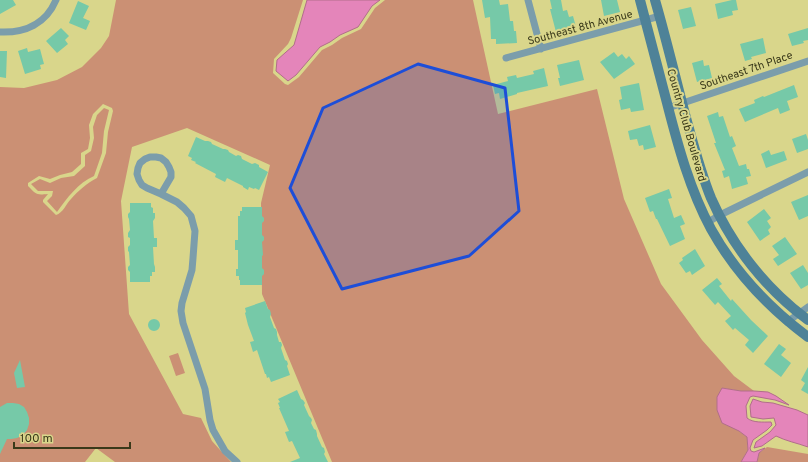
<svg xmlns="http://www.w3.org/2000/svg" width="808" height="462" font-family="Overpass,sans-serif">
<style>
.green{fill:#cb9074;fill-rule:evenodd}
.water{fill:#e485ba;stroke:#b16e8a}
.building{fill:#76c9a8}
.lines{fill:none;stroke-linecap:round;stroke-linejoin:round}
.street{stroke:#7b9dab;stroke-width:7}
.secondary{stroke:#4e8298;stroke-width:10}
.marked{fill:#1d4ed8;fill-opacity:0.2;stroke:#1d4ed8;stroke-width:3;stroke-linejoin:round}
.labels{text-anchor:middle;stroke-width:4;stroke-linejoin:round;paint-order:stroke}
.street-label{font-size:11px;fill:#3a391a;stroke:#d9d68b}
</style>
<rect width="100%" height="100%" fill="#d9d68b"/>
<path class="green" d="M116,0H303L291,38L288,44L274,59L273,73L285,84L288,85L299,77L322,50L332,45L342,38L361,29L375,8L385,0H473L498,114L597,89L624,199L661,284L702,340L734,376L754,391H741L722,388L739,431L747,437L748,450L741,462H332L262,294L261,203L270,165L187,128L132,147L121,201L129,314L183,414L201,418L212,441L231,462H115L96,448L85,462H0V87L24,88L57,80L82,67L101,48L109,36ZM103,104L112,108L113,111L108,132L106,153L97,178C87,183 78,191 71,199C66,204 63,213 56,215L43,202V200L48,194C36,195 37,195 28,186V183L39,176L50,179L60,175L72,172L81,164V153L88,149L90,138L89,125L93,114Z
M104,108L109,110L104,131L102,153L94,176C78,183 67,198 57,212L47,201L52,196L53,191H38L31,184L40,179L50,183L61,178L74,176L85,166V155L91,151L94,138L93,127L97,115Z
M178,353L185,373L176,376L169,356Z
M767,447L808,454V462H757L759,453Z"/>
<path class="water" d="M307,0H380L372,6L358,27L340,35L330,42L320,47L296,75L288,81L276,71L277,60L294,45Z
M722,388L741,391H754L768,392L776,396L789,405L775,400L753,396L750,397L746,406L747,418C753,423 763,422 771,422L772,425L767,430L753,440L750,448L751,451L754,452L765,448L759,453L757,462H741L748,450L747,437L739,431L722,423L717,410V397Z
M753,399L762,402L773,403L797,410L808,415V447C797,443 786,441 776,436L762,446L754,448L756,442L770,432L776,425L774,418L763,419L751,417L750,406Z"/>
<path class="building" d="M0,0H13L16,5L0,14Z
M482,0H499L500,5L508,4L510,21H513L514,31H516L517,43L496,44V39H491L490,17L485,18Z
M550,0H561L563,11L567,10L569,17L573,16L576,27L556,32L550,9H552Z
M601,0H617L620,12L604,16Z
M732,0H736L738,10L732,11L733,15L718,19L715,4Z
M78,1L89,6L83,18L90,21L86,30L69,23Z
M691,7L696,26L683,29L678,10Z
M61,28L69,36L65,40L68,44L57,53L46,41Z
M808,28V40L803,41L804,43L792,46L788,34Z
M763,38L766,53L751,57L752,59L745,61L740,44Z
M27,48L28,52L40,49L44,64L40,65L41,69L25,74L18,51Z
M0,51H7L6,78L0,77Z
M614,52L618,57L622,54L626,59L629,56L635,64L614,79L600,62Z
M579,60L584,80L560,86L558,78H560L557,65Z
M703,60L704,66L709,65L712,78L697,82L692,63Z
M544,68L548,86L517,93V94L500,99L499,93L495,94L493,85L508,81L507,77L516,75L517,78L534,74L533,71Z
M639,83L644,110L631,112L630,108L621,110L619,100L622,99L620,87Z
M794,85L798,97L787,101L790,110L780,114L778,108L745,122L739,109L755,103L754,100L763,96L764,97Z
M718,112L719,117L723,116L730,137L732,136L736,146L732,148L739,166L746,164L747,169H749L751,176L746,177L748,184L732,189L729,176L724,178L722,171L725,170L714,143H716L707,116Z
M650,125L656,147L644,150L643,145L639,146L637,139L630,140L628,131Z
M806,134L808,140V149L797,153L792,139Z
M196,137L205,141H208L211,142L212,144L223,149H225L228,150L229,152L236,156L238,155L241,156L242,159L252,164L255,163L259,165V167L268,172L259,190L255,188L254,189L249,187L248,190L243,187V186L227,178L225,182L215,177L216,174L195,163L196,162L191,160L192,158L188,156Z
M769,150L771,155L784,151L787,160L766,168L761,154Z
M669,189L672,198L668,199L674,218L681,215L685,224L680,226L685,239L670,246L657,219H656L653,211L650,212L645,198Z
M808,195V216L799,220L791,202Z
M130,203H151V207L153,208V213H155V218L153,221L154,238H157V247H153L154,264L155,267V272H152V276H150V282H130V272L128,270V267L130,265L129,252L128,251V247L130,245V238L128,237V233L130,230L129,219L128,217V214L130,212Z
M242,207H262V216L264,218V221L262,223V235L264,237V240L262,242L263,255L262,256V268L264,270V274L262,276V285H240V280H239V276H236V269H238V250H235V240H238V216H240V211H242Z
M764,209L771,218L767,221L771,227L768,230L770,234L760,241L747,222Z
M785,237L797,254L778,266L773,259L779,255L772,246Z
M695,249L705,266L692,275L690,271L686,273L679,263L683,260L682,258Z
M803,265L808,273V285L801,289L790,273Z
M717,278L722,284L719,286L731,301L732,299L751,320L768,336L753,353L745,345L749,340L735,328L733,330L725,321L731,316L718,302L715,305L702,290Z
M265,301L268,309L270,310L271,314L270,317L274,328L276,329L277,332V335L279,342H281L282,345L281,348L285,360L287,361L288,364L287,366L290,375L271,382L269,377L267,378L266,374H265L257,350L253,352L250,342L254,341L248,325L245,313L246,312L245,308Z
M148 325a6 6 0 1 1 12 0a6 6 0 1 1-12 0Z
M779,344L786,349L781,355L791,363L781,377L764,364Z
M20,360L25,387L17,388L14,373Z
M808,367V394L801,390L805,383L801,380Z
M297,390L301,399L303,400L305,403L304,405L309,416L311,418L312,420L311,423L314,429L316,430L317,434V436L322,447L324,448L325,452L324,454L328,462H290L300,458L292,441L289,442L285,432L289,431L279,408H280L278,403L280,402L278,399Z
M7,403H13L19,404L24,407L27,412L29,418V424L27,430L23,435L17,438L11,439H7L0,454V407Z"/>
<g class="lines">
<path class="street" d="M528,0L541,49
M0,32C25,33 46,24 56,0
M506,58L660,16
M668,108L808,61
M161,194L171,177V172L169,167L166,162L161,158L156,157H150L145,159L140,163L138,168L137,174L139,180L142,185L147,188L161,194L177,202L184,208L191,216L195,231L193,258L192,270L182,303L181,311L183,323L205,389L210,420L213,430L225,451L237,462
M708,222L720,215L808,172
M787,322L808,307"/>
<path class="secondary" d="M640,0C649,34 658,69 667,103C678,146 690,190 711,229C735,272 769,308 808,337
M655,0C666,38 675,76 685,114C693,143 700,171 711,198C732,246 766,289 808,320"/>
</g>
<path class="marked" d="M418,64L505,88L519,211L469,256L342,289L290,188L323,108Z"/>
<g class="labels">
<g class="street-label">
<text transform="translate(580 27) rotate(-15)" y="4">Southeast 8th Avenue</text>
<text transform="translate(746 70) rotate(-19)" y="4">Southeast 7th Place</text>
<text transform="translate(687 125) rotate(74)" y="4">Country Club Boulevard</text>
</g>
</g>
<path d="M14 442v6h116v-6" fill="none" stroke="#3a391a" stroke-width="2"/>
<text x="20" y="442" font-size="12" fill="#3a391a" stroke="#d9d68b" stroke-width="3" paint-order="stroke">100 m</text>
</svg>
